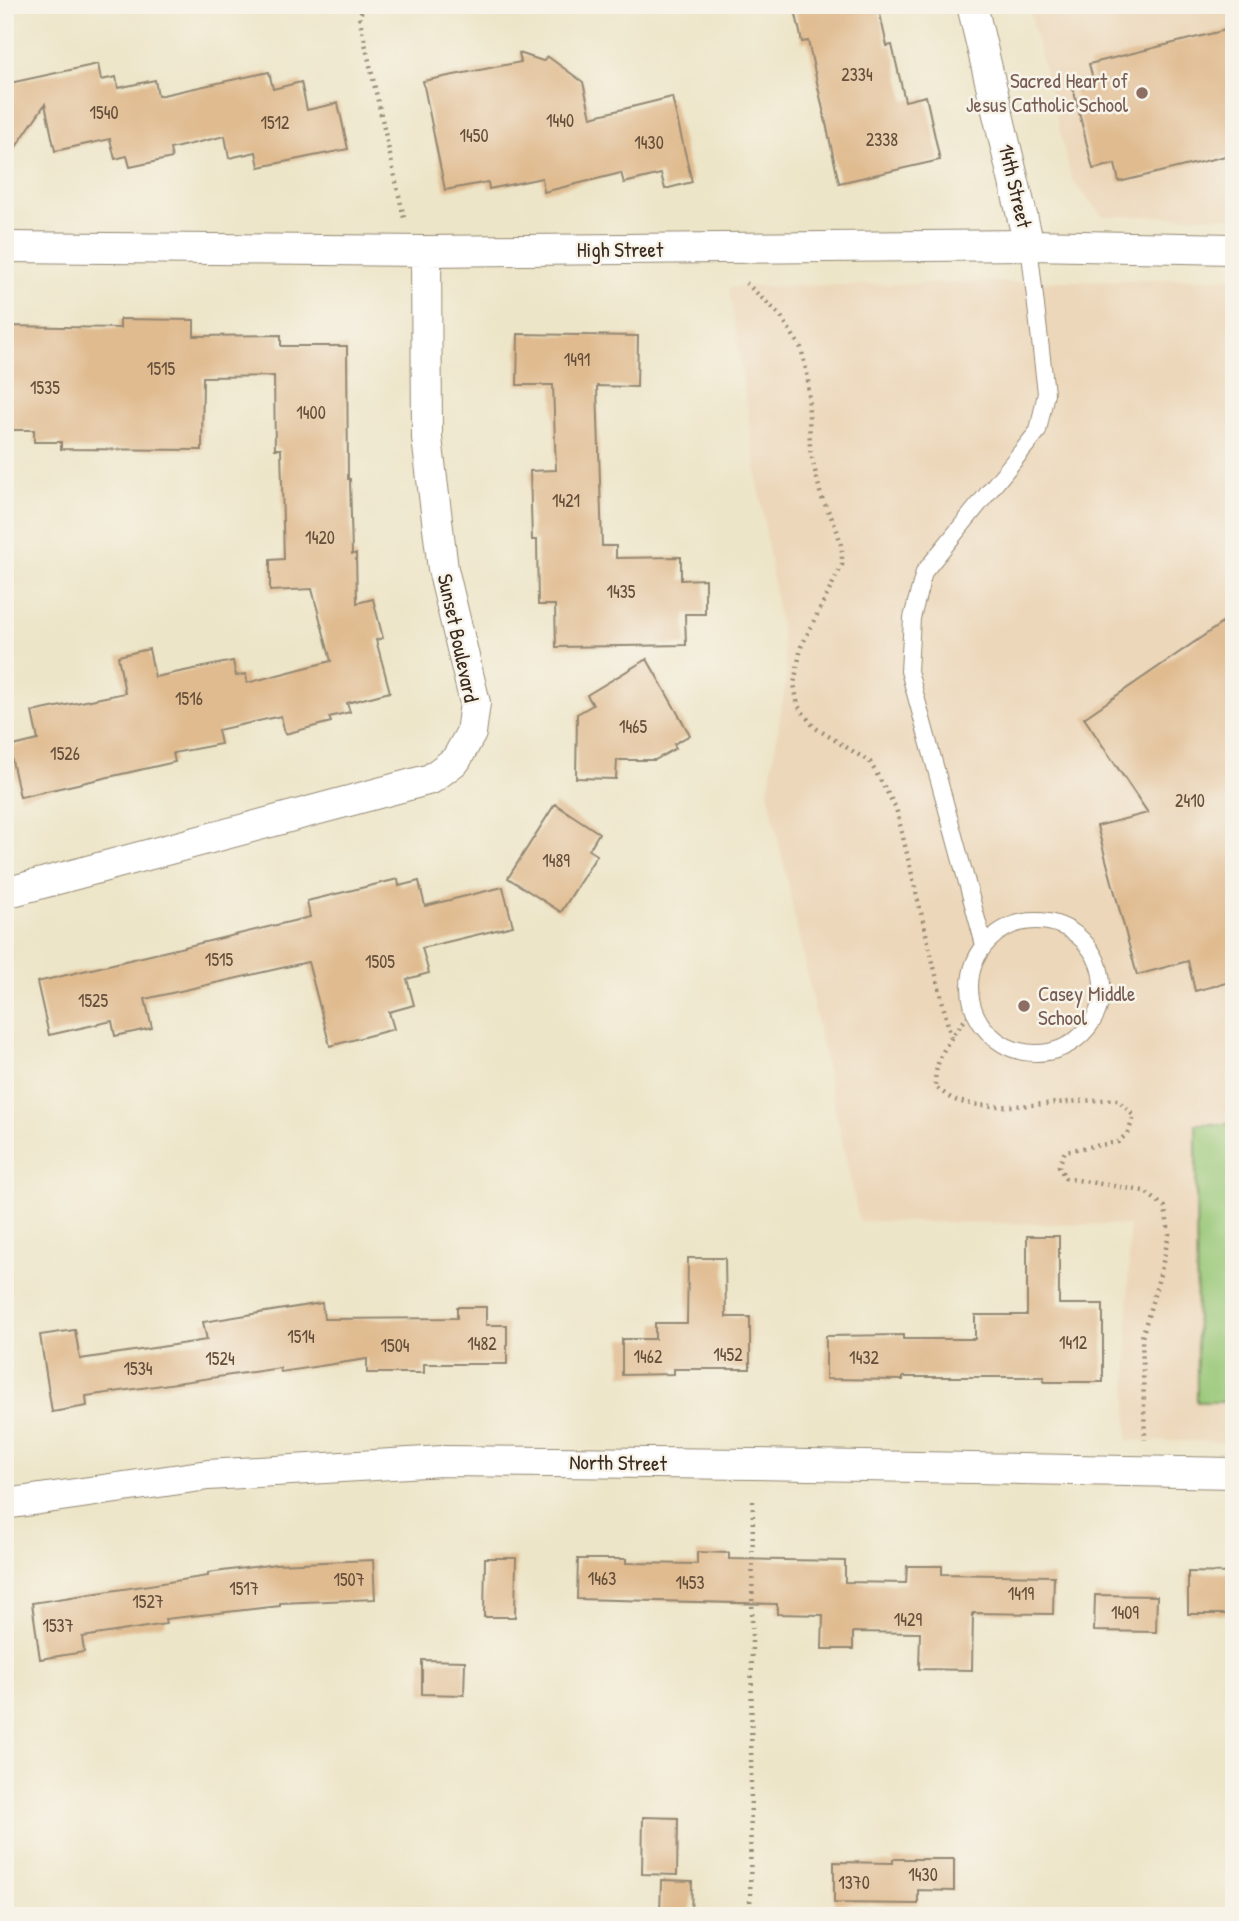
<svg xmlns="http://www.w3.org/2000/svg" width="1239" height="1921" font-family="'Patrick Hand',sans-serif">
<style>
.built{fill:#ecd7ba}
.green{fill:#96c674;stroke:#687849;stroke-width:2}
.building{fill:#e0bb90}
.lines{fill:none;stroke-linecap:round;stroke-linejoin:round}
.lane-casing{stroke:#948873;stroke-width:18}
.street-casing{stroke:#948873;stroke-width:32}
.path{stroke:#948873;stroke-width:4.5;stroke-dasharray:2 5;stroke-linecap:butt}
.lane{stroke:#fff;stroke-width:16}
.street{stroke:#fff;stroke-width:30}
.education-dot{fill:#8d6e63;stroke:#f7f3e8;stroke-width:2.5}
.labels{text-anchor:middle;stroke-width:5;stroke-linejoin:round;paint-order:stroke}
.number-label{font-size:18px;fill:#644e3a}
.education-label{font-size:21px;fill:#785e54;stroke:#f7f3e8;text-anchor:end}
.street-label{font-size:21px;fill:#3b2a1e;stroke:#f7f3e8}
</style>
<rect width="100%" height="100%" fill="#f7f3e8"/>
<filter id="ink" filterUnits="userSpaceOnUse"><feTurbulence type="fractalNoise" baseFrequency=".0143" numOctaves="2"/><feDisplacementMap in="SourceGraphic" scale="14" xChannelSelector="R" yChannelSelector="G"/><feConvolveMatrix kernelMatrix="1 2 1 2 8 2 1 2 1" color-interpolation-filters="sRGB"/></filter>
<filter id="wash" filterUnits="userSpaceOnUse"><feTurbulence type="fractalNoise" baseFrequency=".00686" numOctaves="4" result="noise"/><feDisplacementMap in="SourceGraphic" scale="28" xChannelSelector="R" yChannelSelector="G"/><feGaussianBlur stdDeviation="1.57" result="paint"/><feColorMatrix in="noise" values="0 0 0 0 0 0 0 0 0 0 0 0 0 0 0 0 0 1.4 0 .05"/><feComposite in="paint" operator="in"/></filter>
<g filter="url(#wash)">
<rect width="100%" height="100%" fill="#ede5c8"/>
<path class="built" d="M1028,5H1234V217L1102,216L1072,180Z
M1234,278V1442L1127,1441L1129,1225L859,1221L768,791L787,674L729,287Z"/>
<path class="green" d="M1196,1124H1234V1402H1197Z"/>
<g id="blocks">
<path class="building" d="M794,5H878L887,46L892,45L905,101L926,96L940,160L839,183L808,41L802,42Z
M1234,28V154L1119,182L1115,164L1093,169L1073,88L1094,83L1089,64Z
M519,53L543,61L547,56L583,82L591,117L672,97L692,182L665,189L661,174L624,183L621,173L544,192L542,178L489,189L488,182L445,190L423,81L521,62Z
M98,64L101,80L116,77L118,88L155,80L158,96L269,72L273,89L301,82L307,110L338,103L348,149L259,167L256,152L229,158L225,136L170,149L172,158L130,167L127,156L115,159L110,139L55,151L45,104L5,163V84Z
M120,319L194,320V336L281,335V346H347L348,479H350L352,554H356L357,603L373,599L383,638L376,640L390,692L347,703L350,712L329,717L331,722L285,734L281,716L218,730L221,744L173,753L175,762L20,797L9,747L38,740L32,712L125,693L118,656L149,649L155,677L233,661L236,676L246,674L247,683L331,661L312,589L270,591V560L284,559L281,449H275L274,376L203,377L202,450L61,449V442H34V430H5V326L120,328Z
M518,334L638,336L637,387L597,386L602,546H616V558L681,557V580L705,579V614H685L686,645L556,647L555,605H538L537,540H532L530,471L556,470L553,385H517Z
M1234,615V981L1195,991L1188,961L1137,975L1097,826L1148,813L1084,718Z
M647,659L690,735L674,744L676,748L655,760H617L616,779L576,778L577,714L593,705L587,695Z
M555,804L599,833L589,850L597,855L561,912L508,878Z
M398,879L399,886L419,881L425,906L503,887L513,926L422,948L429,973L407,979L414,1005L389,1012L394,1029L330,1046L308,962L145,999L152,1028L115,1036L112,1021L49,1035L37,982L310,917L307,901Z
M1027,1236H1059V1304H1103V1382H1044V1377H903V1380L826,1379V1336L903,1335V1339H975V1315H1027Z
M688,1258H725L726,1317H750V1369H674V1374L622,1375V1339H655V1323H687Z
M322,1303L324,1319L457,1318V1307H486V1325H507V1364H424V1373H367V1359L281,1372L280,1368L86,1396L87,1406L52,1412L40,1335L75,1330L80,1359L207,1340L203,1322Z
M697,1552L729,1553V1559L845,1561V1582L906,1583L907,1566H942V1574L1054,1576L1053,1614L973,1613L972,1670L919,1669L920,1633L853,1632V1649H822L823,1615L777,1614V1604L577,1599L578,1559H626V1563L697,1564Z
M485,1558H516L515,1617H484Z
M373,1560L375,1599L280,1603V1606L165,1619L166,1624L82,1637L84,1652L40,1659L32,1603L208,1576V1573L276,1564Z
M1188,1572L1234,1573V1614H1188Z
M1095,1595L1157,1596L1156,1632L1094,1631Z
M422,1660L465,1661L464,1695L422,1694Z
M643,1817L678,1818L677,1875L642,1874Z
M893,1859H954V1891L918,1890V1904L834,1903V1862L893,1863Z
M661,1880L692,1881L691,1916H660Z"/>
</g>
</g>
<g filter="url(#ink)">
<use href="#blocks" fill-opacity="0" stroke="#948873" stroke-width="2"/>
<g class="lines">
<defs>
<path id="lane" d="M970 987a66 66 0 1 1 132 0a66 66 0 1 1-132 0Z
M984,945L909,671L912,618L924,572L1038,431L1046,393L1029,245"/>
<path id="street" d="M972,5L1029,245
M5,247L426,251L1029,245L1234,249
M5,893L431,779L456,760L471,733L475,703L443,569L427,438L426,251
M5,1504L208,1475L442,1461L753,1464L1234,1473"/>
</defs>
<use href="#lane" class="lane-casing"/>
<use href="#street" class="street-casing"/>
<path class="path" d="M365,5L359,16L404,218
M746,283L780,315L801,348L808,378L810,449L821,496L836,527L842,548V565L801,647L794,684L798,706L814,727L870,762L896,808L951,1038
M973,1010C954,1034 934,1054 935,1087C942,1091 950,1099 958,1101C1003,1114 1070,1098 1118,1100L1134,1116L1128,1133L1118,1142L1065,1151L1059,1166L1065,1178L1144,1191L1165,1207L1169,1234L1161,1271L1142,1337L1145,1440
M750,1916L753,1497"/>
<use href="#lane" class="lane"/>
<use href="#street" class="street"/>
</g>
</g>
<g class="education-dot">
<circle cx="1142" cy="93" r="7"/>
<circle cx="1024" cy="1006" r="7"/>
</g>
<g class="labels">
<g class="number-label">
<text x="857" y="81">2334</text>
<text x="104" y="119">1540</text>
<text x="560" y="127">1440</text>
<text x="275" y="129">1512</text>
<text x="474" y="142">1450</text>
<text x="882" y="146">2338</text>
<text x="649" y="149">1430</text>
<text x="577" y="366">1491</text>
<text x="161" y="375">1515</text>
<text x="45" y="394">1535</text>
<text x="311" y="419">1400</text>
<text x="566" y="507">1421</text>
<text x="320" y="544">1420</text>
<text x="621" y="598">1435</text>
<text x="189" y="705">1516</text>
<text x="633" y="733">1465</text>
<text x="65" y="760">1526</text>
<text x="1190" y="807">2410</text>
<text x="556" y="867">1489</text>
<text x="219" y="966">1515</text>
<text x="380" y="968">1505</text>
<text x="93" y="1007">1525</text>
<text x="301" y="1343">1514</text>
<text x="1073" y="1349">1412</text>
<text x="482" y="1350">1482</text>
<text x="395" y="1352">1504</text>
<text x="728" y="1361">1452</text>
<text x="648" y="1363">1462</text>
<text x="864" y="1364">1432</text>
<text x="220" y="1365">1524</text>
<text x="138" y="1375">1534</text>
<text x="602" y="1585">1463</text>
<text x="349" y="1586">1507</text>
<text x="690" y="1589">1453</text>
<text x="244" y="1595">1517</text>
<text x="1021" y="1600">1419</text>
<text x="148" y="1608">1527</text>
<text x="1125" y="1619">1409</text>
<text x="908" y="1626">1429</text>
<text x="58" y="1632">1537</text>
<text x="923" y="1881">1430</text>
<text x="854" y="1889">1370</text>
</g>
<g class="education-label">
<text x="1128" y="88">Sacred Heart of<tspan x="1128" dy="24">Jesus Catholic School</tspan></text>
<text x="1038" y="1001" text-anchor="start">Casey Middle<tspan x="1038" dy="24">School</tspan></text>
</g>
<g class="street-label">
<text transform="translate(1015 186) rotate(77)" y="7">14th Street</text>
<text x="620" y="257">High Street</text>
<text transform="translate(458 638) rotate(78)" y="7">Sunset Boulevard</text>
<text transform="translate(618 1463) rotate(1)" y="7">North Street</text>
</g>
</g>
<rect width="1239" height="1921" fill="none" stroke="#f7f3e8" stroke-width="28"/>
</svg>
